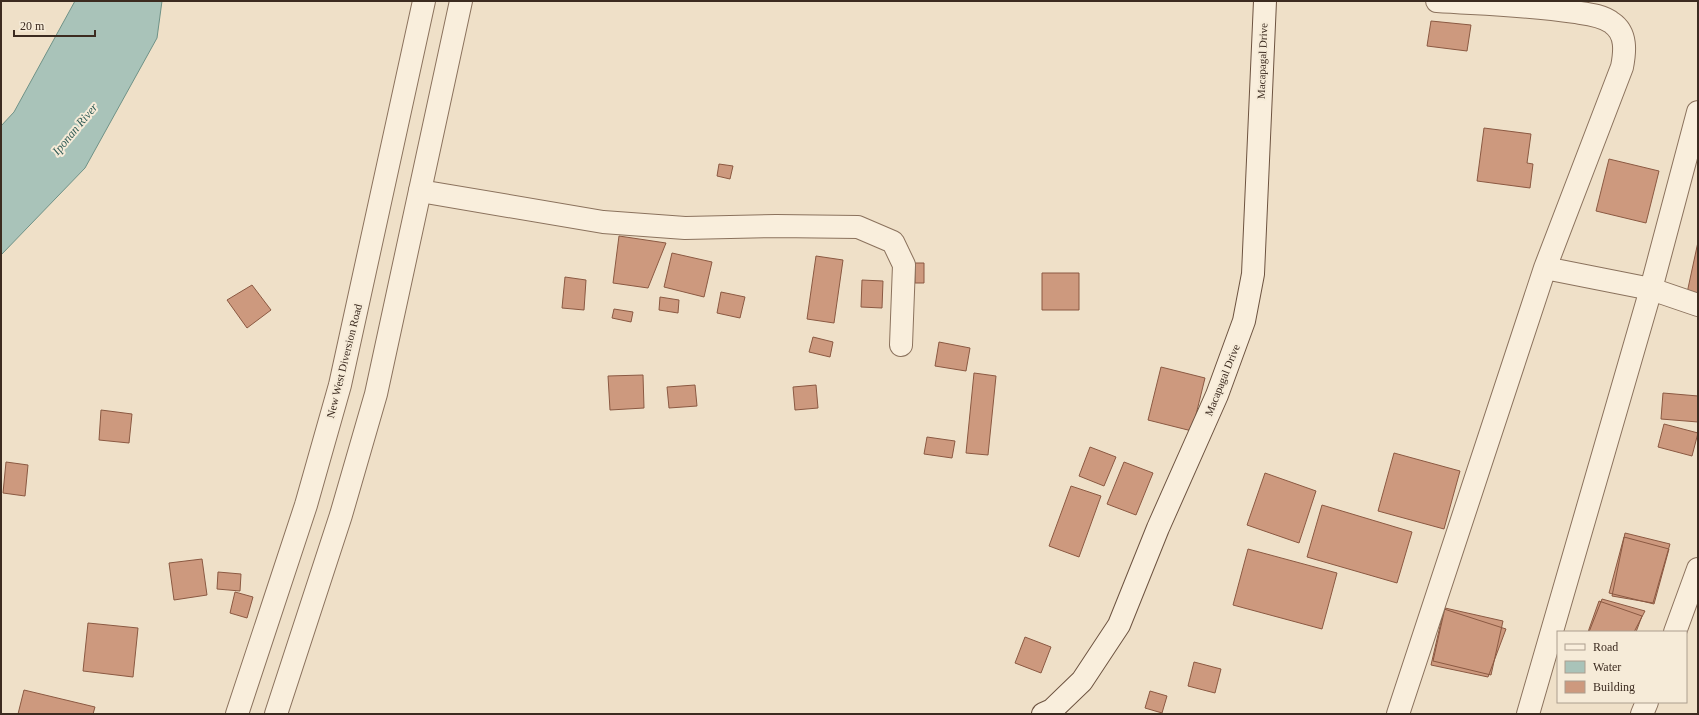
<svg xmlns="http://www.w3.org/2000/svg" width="1699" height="715" font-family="Georgia,serif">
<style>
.water{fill:#a9c3b9;stroke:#6f9287}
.building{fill:#cd997e;stroke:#8b5942}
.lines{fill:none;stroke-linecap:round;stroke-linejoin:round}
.minor-casing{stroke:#8b725d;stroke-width:24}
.tertiary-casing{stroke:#8b725d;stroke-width:24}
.secondary-casing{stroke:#6d5340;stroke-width:24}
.minor{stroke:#f9eedc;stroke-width:22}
.tertiary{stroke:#f9eedc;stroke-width:22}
.secondary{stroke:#f9eedc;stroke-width:22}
.labels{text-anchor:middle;stroke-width:4;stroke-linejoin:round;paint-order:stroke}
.street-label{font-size:11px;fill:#3c2b20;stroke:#f6ebd8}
.water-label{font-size:12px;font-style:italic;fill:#305b55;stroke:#f6ebd8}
</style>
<rect width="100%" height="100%" fill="#efe0c8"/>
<path class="water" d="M75,1H162L157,38L85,168L1,255V126L14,112Z"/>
<path class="building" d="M1431,21L1471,25L1467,51L1427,46Z
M1484,128L1531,134L1527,163L1533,164L1530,188L1477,181Z
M1609,159L1659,171L1646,223L1596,211Z
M719,164L733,166L730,179L717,176Z
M619,236L666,243L648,288L613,283Z
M1698,242V296L1687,293Z
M672,253L712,262L704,297L664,287Z
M816,256L843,260L834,323L807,319Z
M915,263H924V283H915Z
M1042,273H1079V310H1042Z
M565,277L586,280L584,310L562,308Z
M862,280L883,281L882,308L861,307Z
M252,285L271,310L247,328L227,300Z
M721,292L745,297L740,318L717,313Z
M660,297L679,300L678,313L659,310Z
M614,309L633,312L631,322L612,318Z
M813,337L833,342L830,357L809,352Z
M939,342L970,348L966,371L935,366Z
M1161,367L1205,378L1192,431L1148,420Z
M974,373L996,376L988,455L966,453Z
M643,375L644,408L610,410L608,376Z
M695,385L697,406L669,408L667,387Z
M816,385L818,408L795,410L793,387Z
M1663,393L1698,396V422L1661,419Z
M101,410L132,414L129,443L99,440Z
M1664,424L1698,433L1692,456L1658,447Z
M927,437L955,441L952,458L924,454Z
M1090,447L1116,457L1104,486L1079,476Z
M1394,453L1460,471L1444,529L1378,511Z
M6,462L28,465L25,496L3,493Z
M1124,462L1153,473L1136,515L1107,504Z
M1265,473L1316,491L1299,543L1247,525Z
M1071,486L1101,496L1079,557L1049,546Z
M1322,505L1412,532L1397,583L1307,557Z
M1625,533L1670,544L1653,603L1612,596Z
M1624,537L1669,549L1654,604L1609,593Z
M1248,549L1337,573L1322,629L1233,605Z
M202,559L207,595L174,600L169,563Z
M218,572L241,574L240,591L217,589Z
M235,592L253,597L247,618L230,613Z
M1602,599L1645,611L1634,632H1589Z
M1599,601L1642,616L1636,632H1588Z
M1445,608L1503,621L1491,675L1433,661Z
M1444,609L1506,629L1488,677L1431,665Z
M88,623L138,628L133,677L83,671Z
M1025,637L1051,647L1041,673L1015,663Z
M1194,662L1221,669L1215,693L1188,686Z
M24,690L95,707L93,714H18Z
M1150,691L1167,696L1162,713L1145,708Z"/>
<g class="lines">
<defs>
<path id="minor" d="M420,191L603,222L685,228L776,226L858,227L893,242L904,265L901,345
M1545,268L1651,289L1698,305
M1675,632L1698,569
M1398,714L1545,268L1622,67C1625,52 1627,33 1612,23C1602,15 1587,14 1574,12C1529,5 1483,4 1437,1
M1528,714L1651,289L1698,112
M1642,714L1647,702"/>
<path id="tertiary" d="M237,714L306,505L340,385L424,1
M276,714L341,515L376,394L461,1"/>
<path id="secondary" d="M1043,714L1052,710L1082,681L1119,625L1158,528L1217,395L1244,321L1253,274L1265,1"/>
</defs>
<use href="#minor" class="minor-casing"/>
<use href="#tertiary" class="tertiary-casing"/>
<use href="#secondary" class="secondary-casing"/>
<use href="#minor" class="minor"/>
<use href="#tertiary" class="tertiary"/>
<use href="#secondary" class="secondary"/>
</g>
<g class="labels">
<g class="street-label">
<text transform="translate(1262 61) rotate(-88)" y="4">Macapagal Drive</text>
<text transform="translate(344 361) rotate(-76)" y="4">New West Diversion Road</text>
<text transform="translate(1222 380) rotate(-68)" y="4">Macapagal Drive</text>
</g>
<g class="water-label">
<text transform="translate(75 129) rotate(-50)" y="4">Iponan River</text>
</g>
</g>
<rect width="1699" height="715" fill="none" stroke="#3c2b20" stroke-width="4"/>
<rect x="1557" y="631" width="130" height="72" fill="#f6ebd8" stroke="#ac9e8e"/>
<rect x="1565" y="644" width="20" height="6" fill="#f9eedc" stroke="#ac9e8e"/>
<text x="1593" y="651" font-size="12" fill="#3c2b20">Road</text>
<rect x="1565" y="661" width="20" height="12" fill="#a9c3b9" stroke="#ac9e8e"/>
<text x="1593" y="671" font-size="12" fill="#3c2b20">Water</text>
<rect x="1565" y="681" width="20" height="12" fill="#cd997e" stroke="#ac9e8e"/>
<text x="1593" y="691" font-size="12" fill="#3c2b20">Building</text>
<path d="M14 30v6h81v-6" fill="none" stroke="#3c2b20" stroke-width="2"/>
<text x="20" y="30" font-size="12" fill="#3c2b20" stroke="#f6ebd8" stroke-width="3" paint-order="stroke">20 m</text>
</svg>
